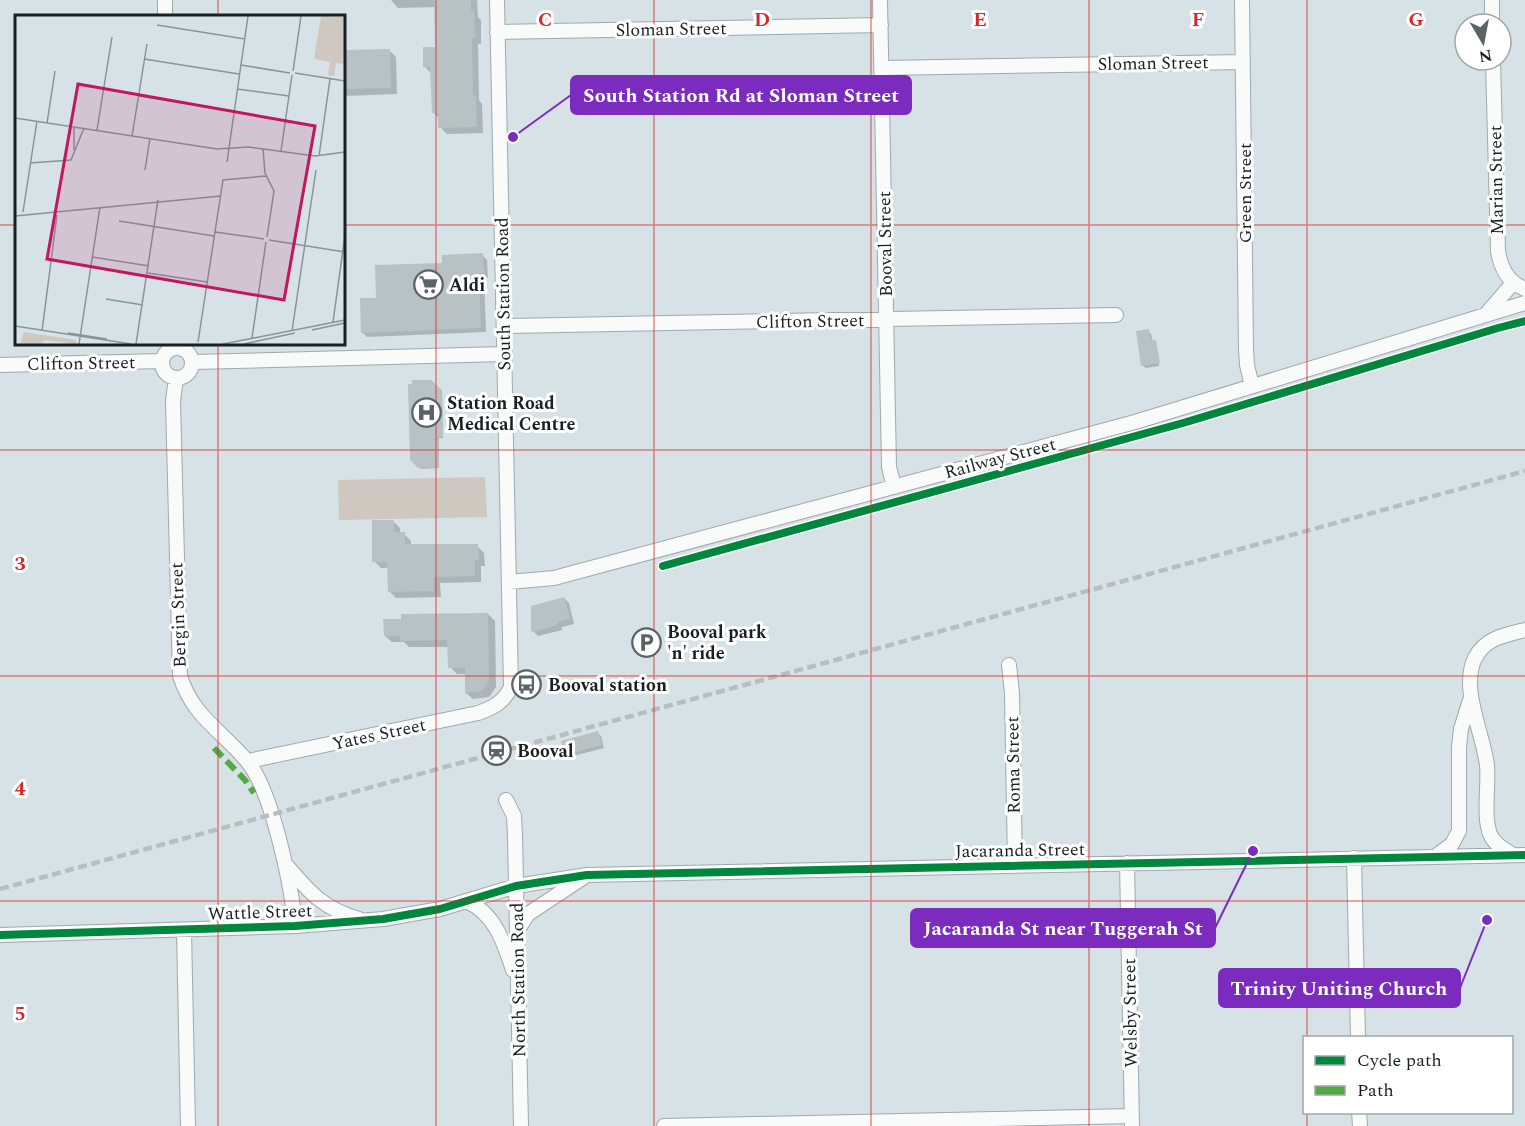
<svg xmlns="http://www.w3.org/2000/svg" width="1525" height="1126" font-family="Spectral,serif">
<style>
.green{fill:#cfc8c0}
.shadow{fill:#0003}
.building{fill:#b8c2c4}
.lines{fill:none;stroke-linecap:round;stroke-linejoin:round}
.minor-casing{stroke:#a0a9ac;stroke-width:16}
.minor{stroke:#f9fbfb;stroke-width:14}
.rail{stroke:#babdbe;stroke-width:4.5;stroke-dasharray:9 4.5;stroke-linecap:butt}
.quiet{stroke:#52aa43;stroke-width:6;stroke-dasharray:12 6;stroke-linecap:butt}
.cycleway-casing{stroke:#fff;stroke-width:11}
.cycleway{stroke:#00873e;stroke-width:8}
.grid{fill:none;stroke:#d62828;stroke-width:1.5;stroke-opacity:0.55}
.labels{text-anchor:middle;stroke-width:6;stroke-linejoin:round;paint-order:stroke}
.street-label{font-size:18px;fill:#182022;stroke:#fff}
.poi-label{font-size:18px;font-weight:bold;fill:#182022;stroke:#fff;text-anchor:start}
.inset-road{fill:none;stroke:#8a9498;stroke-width:1.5}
.view{fill:#c2185b;fill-opacity:0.15;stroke:#c2185b;stroke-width:3}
.inset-edge{fill:none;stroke:#182022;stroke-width:3}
.grid-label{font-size:20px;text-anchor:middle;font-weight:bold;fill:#d62828;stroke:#fff;stroke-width:6;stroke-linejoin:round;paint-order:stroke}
.leader{fill:none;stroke:#7b2cbf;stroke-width:2}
.callout-dot{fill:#7b2cbf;stroke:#fff;stroke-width:2}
.callout{fill:#7b2cbf;stroke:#7b2cbf;stroke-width:2}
.callout-label{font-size:20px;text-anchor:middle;font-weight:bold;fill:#fff}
</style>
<rect width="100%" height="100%" fill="#d6e2e6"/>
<path class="green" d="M485,477L487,517L339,520L338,480Z"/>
<path class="shadow" d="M391,0H477L478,17L481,20V44H478L479,100L482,104L483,133L447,134L440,127V119L433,112L432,74L425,67L436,49V7L398,8Z
M389,50L396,57L397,94L344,96V52Z
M482,255L487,260L488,278H484L486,332L367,337L362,332L378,299L444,264Z
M1148,331L1151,334L1153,342L1157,343H1155L1159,366L1146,368L1142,365Z
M431,381L442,392L443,438H439V468L421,469L411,460Z
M393,521L400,528V534H404L411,541V546H477L484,553L485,566H481V582L440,583L441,597L396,598L389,591V568H381L374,561Z
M564,598L569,603L574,624L562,627V630L538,636L533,631Z
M488,614L495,621L496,687L489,697L473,699L466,693V674H457L450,667L449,647H409L404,642H392L385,636Z
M598,733L601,736L604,748L569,757L566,754Z"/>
<path class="building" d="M434,0H471V11H474L475,38H472L473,95H476L477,127L438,128V113H432L430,67H423V47H435Z
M390,49L391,88L344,89V50Z
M483,253L484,273H479L481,328L361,333L360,298H376L375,265L442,263V255Z
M1149,329L1151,341L1156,340L1160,363L1141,366L1136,331Z
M412,380H431L442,390L443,437H438L439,468H418L410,460L408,384H412Z
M372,520H394V532H405V544H478L479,560H475V576L434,577V591L388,592L387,562H372Z
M564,597L570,619L558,622V625L531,632V606Z
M488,613L489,680L482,691L465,693V668H448L447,640L400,641V636H384L383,619H401V614Z
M598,731L602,745L565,755L561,741Z"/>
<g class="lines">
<defs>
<path id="minor" d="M165,0V16
M880,0L889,467L894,487
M1242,0L1246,350L1247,365L1252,386
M1492,0V24
M497,32L881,25
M1493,60L1498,251C1501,269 1508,282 1525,289
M882,68L1243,62
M1487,313L1513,283
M504,326L1116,315
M162 363a15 15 0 1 1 30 0a15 15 0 1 1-30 0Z
M193,362L505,354
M0,365L162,361
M176,378L173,401L180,676C193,717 221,730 247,761C272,790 292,887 295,926
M509,582L554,578L1135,422L1525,303
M1009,665L1012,693L1015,865
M248,761L478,713C493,708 504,702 511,687L497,0
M506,800L514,816L515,836L521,1126
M1513,855C1504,849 1494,844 1490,834C1483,815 1489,786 1487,765C1483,733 1460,688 1475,658C1485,638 1505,635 1525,630
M1436,856L1452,844L1459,831V747L1461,729L1471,697
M1354,858L1358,1038
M1127,863L1132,1126
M287,866C310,893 324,909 359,919
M466,901C495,913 504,943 513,970
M184,930L188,1126
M517,931L528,914L584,877
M0,935L295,926L383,919L440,909L516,886L587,875L1525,855
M1359,1112L1360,1126
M664,1126L1132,1116"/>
</defs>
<use href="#minor" class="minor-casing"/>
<use href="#minor" class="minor"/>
<path class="rail" d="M0,889L1525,471"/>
<path class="quiet" d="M214,748L245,780L254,793"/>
<defs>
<path id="cycleway" d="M663,566L1183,423L1498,328L1525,321
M0,935L295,926L383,919L440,909L516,886L587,875L1525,855"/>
</defs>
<use href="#cycleway" class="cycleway-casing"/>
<use href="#cycleway" class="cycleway"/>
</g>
<path class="grid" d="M218,0V16M436,0V1126M654,0V1126M871,0V1126M1089,0V1126M1307,0V1038M0,225H16M344,225H1525M218,344V1126M0,450H1525M0,676H1525M0,901H1525M1307,1112V1126"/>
<defs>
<symbol id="supermarket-ring" viewBox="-11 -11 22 22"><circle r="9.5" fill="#fff" stroke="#5a6467" stroke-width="1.5"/><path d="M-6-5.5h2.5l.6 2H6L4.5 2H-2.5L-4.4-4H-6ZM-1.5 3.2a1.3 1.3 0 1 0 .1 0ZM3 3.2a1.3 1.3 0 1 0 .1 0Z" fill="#5a6467"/></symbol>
<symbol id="hospital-ring" viewBox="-11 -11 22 22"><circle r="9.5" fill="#fff" stroke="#5a6467" stroke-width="1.5"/><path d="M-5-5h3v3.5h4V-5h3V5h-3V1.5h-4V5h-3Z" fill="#5a6467"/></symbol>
<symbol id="parking-ring" viewBox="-11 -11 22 22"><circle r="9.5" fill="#fff" stroke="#5a6467" stroke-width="1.5"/><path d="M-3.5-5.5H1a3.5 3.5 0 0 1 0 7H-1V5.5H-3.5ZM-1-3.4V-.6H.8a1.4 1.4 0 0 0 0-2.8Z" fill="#5a6467"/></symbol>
<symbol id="bus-ring" viewBox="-11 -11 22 22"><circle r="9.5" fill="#fff" stroke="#5a6467" stroke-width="1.5"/><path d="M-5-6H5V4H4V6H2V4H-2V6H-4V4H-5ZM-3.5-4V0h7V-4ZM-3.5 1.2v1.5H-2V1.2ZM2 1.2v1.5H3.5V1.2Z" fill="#5a6467"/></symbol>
<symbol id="station-ring" viewBox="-11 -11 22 22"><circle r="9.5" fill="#fff" stroke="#5a6467" stroke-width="1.5"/><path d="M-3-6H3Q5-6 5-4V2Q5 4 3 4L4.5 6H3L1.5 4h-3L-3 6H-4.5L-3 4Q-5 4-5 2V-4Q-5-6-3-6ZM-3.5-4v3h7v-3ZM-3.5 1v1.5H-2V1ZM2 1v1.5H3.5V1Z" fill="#5a6467"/></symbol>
</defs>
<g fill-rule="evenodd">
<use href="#supermarket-ring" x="412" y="268" width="33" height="33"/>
<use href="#hospital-ring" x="410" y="396" width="33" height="33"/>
<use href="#parking-ring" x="630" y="626" width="33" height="33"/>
<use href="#bus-ring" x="510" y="668" width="33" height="33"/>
<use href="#station-ring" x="480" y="734" width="33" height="33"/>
</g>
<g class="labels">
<g class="street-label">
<text transform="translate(671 29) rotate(-1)" y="6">Sloman Street</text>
<text transform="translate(1153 63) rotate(-1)" y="6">Sloman Street</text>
<text transform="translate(1496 180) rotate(-91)" y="6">Marian Street</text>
<text transform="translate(1245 193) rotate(-90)" y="6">Green Street</text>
<text transform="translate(885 244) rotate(-91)" y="6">Booval Street</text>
<text transform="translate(503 294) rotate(-91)" y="6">South Station Road</text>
<text transform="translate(810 321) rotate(-1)" y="6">Clifton Street</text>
<text transform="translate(81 363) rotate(-1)" y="6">Clifton Street</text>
<text transform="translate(1000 458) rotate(-15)" y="6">Railway Street</text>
<text transform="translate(178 615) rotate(-92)" y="6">Bergin Street</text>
<text transform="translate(379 734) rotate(-12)" y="6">Yates Street</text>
<text transform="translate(1013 765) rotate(-91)" y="6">Roma Street</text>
<text transform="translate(1020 850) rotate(-1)" y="6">Jacaranda Street</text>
<text transform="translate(260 912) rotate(-2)" y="6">Wattle Street</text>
<text transform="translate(518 980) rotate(-91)" y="6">North Station Road</text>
<text transform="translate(1130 1013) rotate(-91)" y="6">Welsby Street</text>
</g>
<g class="poi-label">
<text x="449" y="291">Aldi</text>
<text x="447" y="409">Station Road<tspan x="447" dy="21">Medical Centre</tspan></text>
<text x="667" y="638">Booval park<tspan x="667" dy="21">'n' ride</tspan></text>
<text x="548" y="691">Booval station</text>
<text x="517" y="757">Booval</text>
</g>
</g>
<g transform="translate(15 15)">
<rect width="330" height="330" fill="#d6e2e6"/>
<path d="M306,1L330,2V49L321,48L319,61L313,60L315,47L299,44ZM9,317L61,325V329L30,325L27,329H5Z" fill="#cfc8c0"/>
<path class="inset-road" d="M142,10L230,24M129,44L224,59M226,50L275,58M278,56L286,1M280,58L330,66M222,74L274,81M124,81L219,96M0,103L202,134L234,132L300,141L330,137M32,108L40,56M59,113V135M82,115L97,22M117,121L132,29M248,134L250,158L259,176L252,222M266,136L277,60M304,141L315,64M212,147L233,1M15,148L56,145L69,113M130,155L135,123M8,197L22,106M0,201L206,181M104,206L199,221M200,217L249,224M254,225L330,237M77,242L134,251M133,258L192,267M91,284L128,290M318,307L330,220M0,311L116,329M297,315L330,308M27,316L42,200M277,316L301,155M53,318L92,324M237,323L251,227M183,327L208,165L251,161M64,329L85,192M121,329L143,185M208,329L330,305M229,329L280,318"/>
<path class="view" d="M63,69L300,111L269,285L32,244Z"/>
<rect width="330" height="330" class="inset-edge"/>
</g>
<g class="grid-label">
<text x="545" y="26">C</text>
<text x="762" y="26">D</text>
<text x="980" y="26">E</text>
<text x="1198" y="26">F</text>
<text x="1416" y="26">G</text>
<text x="20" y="570">3</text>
<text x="20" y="795">4</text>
<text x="20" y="1020">5</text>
</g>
<path class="leader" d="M513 137L571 95M1253 851L1215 928M1487 920L1460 988"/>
<g class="callout-dot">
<circle cx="513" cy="137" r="6"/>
<circle cx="1253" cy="851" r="6"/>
<circle cx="1487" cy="920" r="6"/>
</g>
<g class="callout">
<rect x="571" y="76" width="340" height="38" rx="6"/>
<rect x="911" y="909" width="304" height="38" rx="6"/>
<rect x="1219" y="969" width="241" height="38" rx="6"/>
</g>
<g class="callout-label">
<text x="741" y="102">South Station Rd at Sloman Street</text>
<text x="1063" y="935">Jacaranda St near Tuggerah St</text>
<text x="1339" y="995">Trinity Uniting Church</text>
</g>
<rect x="1303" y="1036" width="210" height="78" fill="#ffffff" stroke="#a3a6a7" stroke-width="1.5"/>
<rect x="1315" y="1056" width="30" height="9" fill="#00873e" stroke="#a3a6a7" stroke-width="1.5"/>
<text x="1357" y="1066" font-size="18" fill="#182022">Cycle path</text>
<rect x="1315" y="1086" width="30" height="9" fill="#52aa43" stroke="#a3a6a7" stroke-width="1.5"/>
<text x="1357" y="1096" font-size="18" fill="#182022">Path</text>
<g transform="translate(1483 42) rotate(170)"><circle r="28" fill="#ffffff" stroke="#a3a6a7" stroke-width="1.5"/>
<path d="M0-4.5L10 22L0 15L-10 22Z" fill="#5a6467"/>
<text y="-9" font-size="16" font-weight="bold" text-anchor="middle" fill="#182022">N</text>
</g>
</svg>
